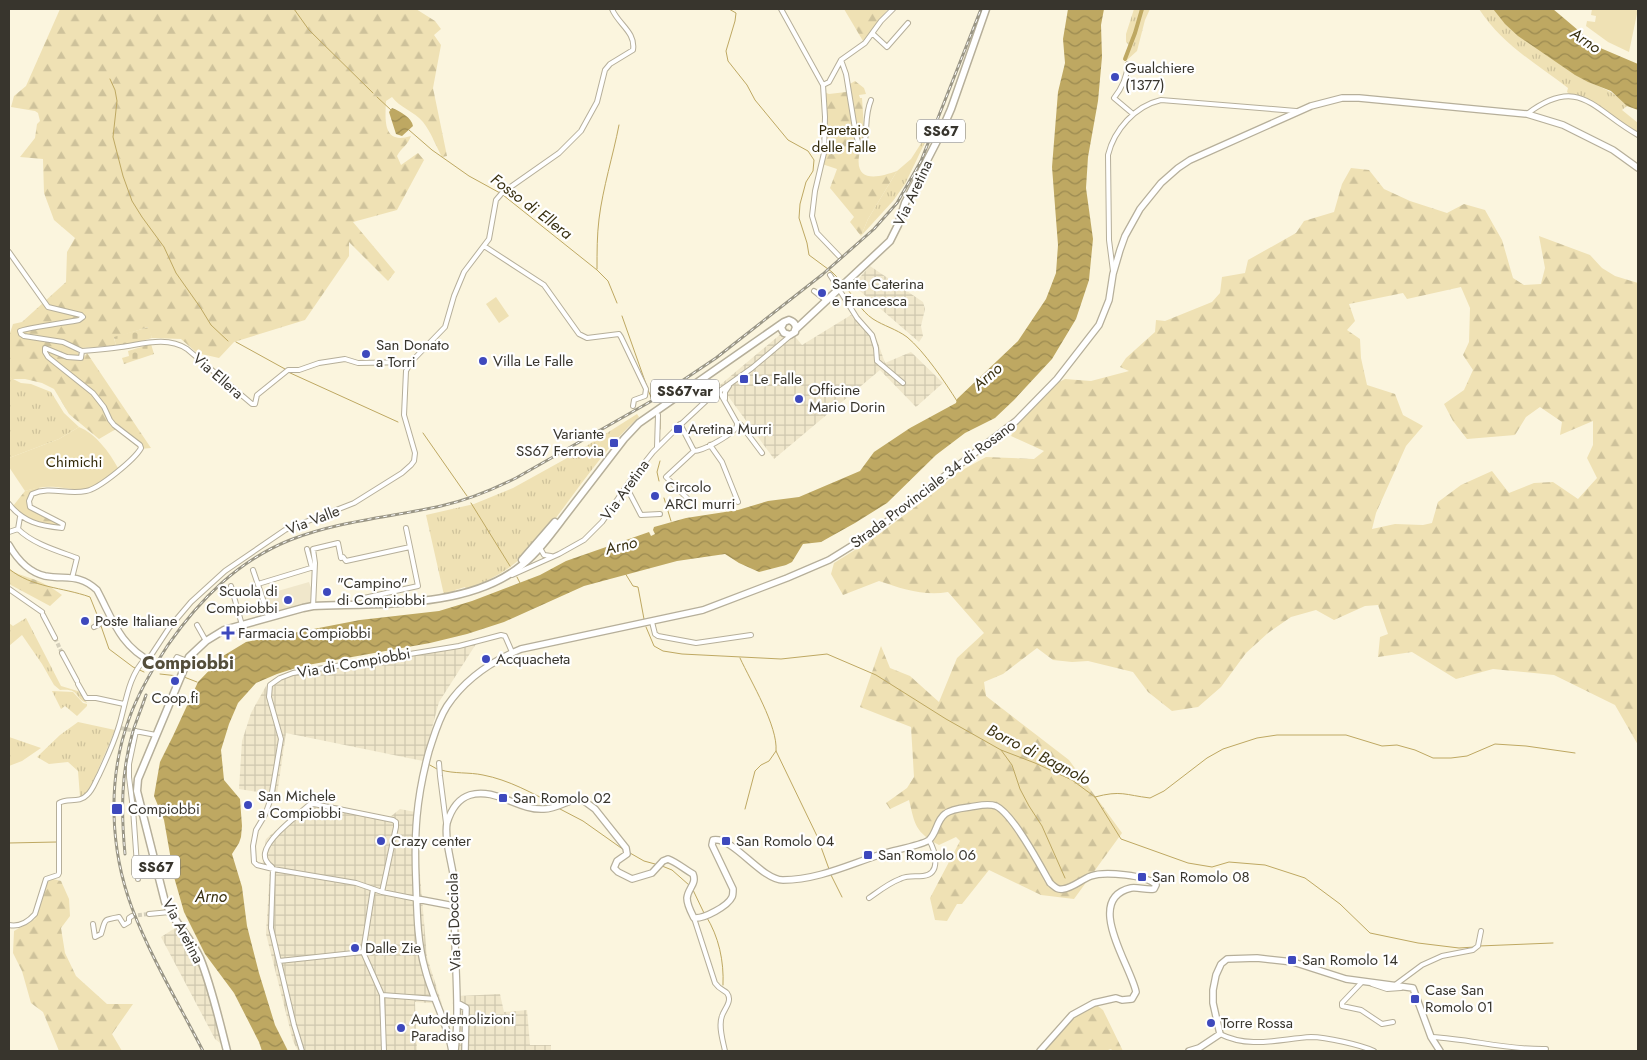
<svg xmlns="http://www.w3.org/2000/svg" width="1647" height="1060" font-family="Jost,sans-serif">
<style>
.built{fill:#f0e7cb}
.industrial{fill:url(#industrial-grid)}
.grass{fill:url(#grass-tufts)}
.forest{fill:url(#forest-firs);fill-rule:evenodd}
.cemetery{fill:url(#cemetery-stones)}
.green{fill:#efe1b4}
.water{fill:url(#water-waves)}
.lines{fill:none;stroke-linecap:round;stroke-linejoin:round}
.stream{stroke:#bea862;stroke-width:1}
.canal{stroke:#bea862;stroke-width:4}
.street-tunnel{stroke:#d4cfbb;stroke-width:4;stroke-dasharray:4 2;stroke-linecap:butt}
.street-casing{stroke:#b6af9a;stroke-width:6}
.secondary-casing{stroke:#b6af9a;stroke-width:8}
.primary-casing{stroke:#b6af9a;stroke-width:9}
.street{stroke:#fff;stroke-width:4}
.secondary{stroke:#fff;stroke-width:5.5}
.primary{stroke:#fff;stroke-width:6}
.rail-casing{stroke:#9a9686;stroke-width:3}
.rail{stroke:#fff;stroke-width:1;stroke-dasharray:4;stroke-linecap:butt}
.poi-dot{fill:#3e49bd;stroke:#fff;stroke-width:2}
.labels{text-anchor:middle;stroke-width:4.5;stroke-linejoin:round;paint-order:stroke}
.shield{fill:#fff;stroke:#74726c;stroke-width:1}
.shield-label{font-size:14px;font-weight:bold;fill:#38352d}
.poi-label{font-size:15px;fill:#38352d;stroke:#fff;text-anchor:start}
.park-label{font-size:15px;fill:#332a0a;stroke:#fff}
.street-label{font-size:15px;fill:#38352d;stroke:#fff}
.water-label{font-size:16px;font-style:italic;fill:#3a3111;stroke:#fff}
.quarter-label{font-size:18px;font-weight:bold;fill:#544e3b;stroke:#fff}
</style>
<defs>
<pattern id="industrial-grid" width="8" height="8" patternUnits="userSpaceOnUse" patternTransform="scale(1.25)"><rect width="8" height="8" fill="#f0e7cb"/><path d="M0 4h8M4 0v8" fill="none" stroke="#cfc7af"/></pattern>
<pattern id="grass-tufts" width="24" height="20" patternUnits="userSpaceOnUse" patternTransform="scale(1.25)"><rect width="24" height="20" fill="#efe1b4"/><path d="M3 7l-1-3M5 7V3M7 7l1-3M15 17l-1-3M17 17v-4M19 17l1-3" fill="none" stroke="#cec29b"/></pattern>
<pattern id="forest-firs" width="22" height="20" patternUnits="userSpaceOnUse" patternTransform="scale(1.25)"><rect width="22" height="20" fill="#efe1b4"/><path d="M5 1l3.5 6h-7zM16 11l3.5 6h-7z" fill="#cec29b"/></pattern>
<pattern id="cemetery-stones" width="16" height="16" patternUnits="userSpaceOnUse" patternTransform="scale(1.25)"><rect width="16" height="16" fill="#efe1b4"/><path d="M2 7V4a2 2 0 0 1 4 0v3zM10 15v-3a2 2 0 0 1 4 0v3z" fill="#cec29b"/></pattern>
<pattern id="water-waves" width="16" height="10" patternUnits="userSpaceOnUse" patternTransform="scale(1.25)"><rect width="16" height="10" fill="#bea862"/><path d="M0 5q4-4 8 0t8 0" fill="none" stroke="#9b8a51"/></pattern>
</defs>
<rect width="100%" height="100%" fill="#fbf5de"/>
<path class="built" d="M309,582L312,591L311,603L270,614L264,595Z"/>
<path class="industrial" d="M870,266L923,302L925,309L921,326L923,336L919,342L853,285Z
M851,315L878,343L885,363L911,352L943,383L916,407L880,370L774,459L720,385L788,328L802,345Z
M476,644L439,702L423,761L286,733L277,795L239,789L242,741L251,713L266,686L292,673L384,657Z
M311,800L390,817L400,809L420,813L419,821V863L427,957L442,1004L415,1002L417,1051H298L293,1041L266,934L270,870L262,867L266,839Z
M180,925L202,958L230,1051L215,1039L161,937Z
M500,994L504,1012L527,1010L530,1045H551V1051H459V996Z"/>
<path class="grass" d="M1134,9H1150L1145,20L1137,51L1127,60L1125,59L1130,46L1126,42V34Z
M1479,9H1493C1512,34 1527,41 1552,58C1561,64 1569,71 1578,76C1598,88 1610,87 1627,106L1622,110L1638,123V135L1603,110L1571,95L1567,92L1568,88C1535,63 1502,44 1479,9Z
M929,131L930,132L905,184L893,201L861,236L868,219L897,171L911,159Z
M9,377L21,383L31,384L51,392L64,413L79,427L59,439L9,458Z
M637,414L639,417C607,445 579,488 552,523C539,538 527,555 510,567C497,577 481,583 466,590L465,587L455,590L454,593L444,595L426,515L474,504L513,488L569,457Z
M26,618L61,686L81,692L87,703C73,698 81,688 60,690L54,685L42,664L22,635L9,646V623L13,626Z
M52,691L73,692L83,703L87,704V706L77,716L65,706L61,709Z
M78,722L115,730L89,791L80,797L78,771L68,762L49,764L37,757L60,735Z
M9,737L12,738L41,748L22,761L9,766Z"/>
<path class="forest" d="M60,9H416L435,21L441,29L434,35L441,45L433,88L447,156L442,157C436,146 431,132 423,122C414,111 400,108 392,97L386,101C385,121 383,145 411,136C408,145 401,148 397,156L401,165L418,153L424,160L397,210L353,222L395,272L388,281L349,242V256L305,320L234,342L219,358L197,353L181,339L152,338L148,327L114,338L116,346L78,348L76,350L79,354L78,359L81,360L87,353L151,448L140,449L116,429L99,439L69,414L54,389L42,383L25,379H12L9,377V336L13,324L22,322L66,282L67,252L75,238L54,220L44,193L43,159L20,157L35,138L37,124L40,121L38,113L35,111L11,107L14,96L26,86Z
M844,9H888L863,41Z
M855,81L864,88L866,94L859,95L860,98H862C863,112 864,127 864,141C864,147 860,150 859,156C855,184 880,177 897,171L868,219L861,236L850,222L854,217L830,188L837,169L822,164L824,153V92L829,94L846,92L848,85Z
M1351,168L1369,170L1384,189L1410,201L1447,213L1464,204L1485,210L1502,240L1513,278L1524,285L1541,284L1545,268L1539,236L1590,255L1602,268L1615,276L1638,283V745L1615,705L1554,675L1493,669L1456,679L1412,652L1378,657L1380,637L1388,634L1378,605L1365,606L1334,620L1316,610L1291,617L1268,633L1246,653L1221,687L1198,707L1172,711L1148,692L1133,672L1088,661L1072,662L1053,660L1037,648L1003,674L984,682L986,696L1069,760L1122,833L1074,899L1041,895L989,870L962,904H957L947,921L935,920L930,898L960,841L956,837L939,845C915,832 915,825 909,800L890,809L886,803L907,788L914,777L911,727L860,707L881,646L890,668L910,676L939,702L957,658L984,633L948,592C924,596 902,589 879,581L843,595L831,574L834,563L874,538L931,495L957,473L986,457L1034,459L1044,451L1011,436L1018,424L1059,382L1065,379L1091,381L1129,371L1120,367L1126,358L1155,332L1156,320L1165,321L1212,302L1220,293L1222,277L1245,273L1248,260L1296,233L1304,221L1334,212L1342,184ZM1461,287L1470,308L1469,342L1463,355L1473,370L1464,390L1444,404L1453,421L1467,439L1515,435L1526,417L1540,407L1562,422L1560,435L1593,421V445L1587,458L1597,478L1578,499L1553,482L1534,483L1509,493L1492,471L1461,485L1438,502L1432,523L1423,525L1395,524L1372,529L1376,513L1406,446L1423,426L1403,415L1395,394L1367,385L1361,358L1360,339L1347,330L1355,321L1349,304L1403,293L1407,299Z
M39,487V489L30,494L28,505L61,524L60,526C40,523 28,522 13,506L25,491Z
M9,568C15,574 22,575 30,578C42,582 53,588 62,595L50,606L9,584Z
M53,879L61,881L69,899L70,916L61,928L65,953L76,976L107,1004H133L112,1034L122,1051H59L43,1012L31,1003L22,971L13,953L14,931L35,919L46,882Z
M1094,1003L1103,1010L1123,1051H1113L1111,1049L1105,1051H1038L1072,1015Z"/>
<path class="cemetery" d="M149,327L152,338L124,346H116L114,337Z
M151,344L154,354L124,364L122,358L129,356L128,351Z"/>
<path class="green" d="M1592,9H1638L1629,52L1608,42L1586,26L1587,21L1595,22L1596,16L1591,15Z
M496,297L509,316L499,323L486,304Z
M79,427C96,434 109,452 118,468C111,474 104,482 96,486C83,493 70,488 56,487C45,486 36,488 25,491L9,467V458L59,439Z"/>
<path class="water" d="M1068,9H1104L1101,25L1102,57L1098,101L1088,157L1086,188L1093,239L1089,280L1076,319L1052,359L1014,400L995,418L965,433L936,455L887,503L855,523L821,542L803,544L792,562L786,565L759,572L739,563L725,554L677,561L584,586L504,622L467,634L430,643L302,666L277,674L256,683L238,703L229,724L221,750L224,780L240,799L242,826L241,837L239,843L232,854L242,887L247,926L259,973L275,1025L288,1051H262L259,1042L234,993L205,954L184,912L174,877L164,820L154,796L160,762L173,736L198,682L223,656L246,642L360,620L439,611L472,601L540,575L566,561L649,532L651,536L655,534L653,530L654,527L686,518L738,510L768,501L799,497L860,471L874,452L910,428L956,403L957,399L1018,341L1046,299L1056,273L1058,245L1052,167L1058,92L1065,63L1063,39Z
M1493,9H1553L1598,47L1638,64V110L1627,106L1611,91L1588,82L1575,75L1518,36L1505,24Z
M392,108C400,111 412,118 413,126L402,136L396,134L389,112Z"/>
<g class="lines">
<path class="stream" d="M294,9L309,30L373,93
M729,9L736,13L735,21L726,51L728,61L747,85L755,100L788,140L808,151L814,160L813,171L806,182L800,204L799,218L807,243L809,255L832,272L843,283
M110,79L115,90L117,101L113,137L123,176L132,201L142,217L164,247L176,273L200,307L211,325L228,341
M377,97L391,110
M409,130L432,150L469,176L500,193
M503,195L597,270L608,281L617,303
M597,269C597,252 597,235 599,219C603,187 613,156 619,125
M845,286C854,297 861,311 873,319C884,326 896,329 907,337C924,351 945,382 957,401
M622,316L646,384
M236,342L285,369
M288,372L398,422
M648,390L651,397
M660,419V429
M423,433L467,496
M659,481L657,472L660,461
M664,498L671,521
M471,503L510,566
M9,569C33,588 62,587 90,597L100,622
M625,573L633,586L638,587L644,619
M517,577L520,583
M101,626L109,649L133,667L144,672
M646,627L654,646L663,651L682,654L781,659L827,654L876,675L946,719L1001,750L1035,763L1072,780L1095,797L1121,839L1188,863L1212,867L1229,862L1265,865L1305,878L1340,904L1370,933L1418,943L1459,948L1475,947
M740,658C751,682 778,726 776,751L817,836L829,869
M160,674L178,676
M184,677L197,682
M1001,750L1012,765L1020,789L1029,806L1042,826L1065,878
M428,764L437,769
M441,770C454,774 469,772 483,775C509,780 532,793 555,805
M1095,797C1121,790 1125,795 1150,798L1164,791L1207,758L1223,749L1257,738L1277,735H1346L1382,746L1397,745L1415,750L1433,758H1451L1467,756L1495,744L1526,746L1575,753
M560,809L583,821L624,850
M745,809L755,771L761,765L769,761L776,751
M9,843L57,842
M630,853L644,861L655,864
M662,866L672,870L689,885
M830,873L842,897
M693,890L704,913
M706,916C719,937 724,961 723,985
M1479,946L1553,943"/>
<path class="canal" d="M1125,59L1135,33L1142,9"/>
<path class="street-tunnel" d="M55,638L62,653
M121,728L135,731
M132,916L149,914"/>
<defs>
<path id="street" d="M781,9L823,85L825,117L824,153L815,191L812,216L817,233L839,256
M873,34L887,47L908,23
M841,60L846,74L856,135L860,148L864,146C868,130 864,117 871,100
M1128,64C1127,76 1122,88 1114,98L1133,114
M823,85L829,82L841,60L865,43L881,21L893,9
M1527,114C1580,74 1594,111 1638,135
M484,246L544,285L579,334L587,338L619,334L621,337L646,389L645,396L634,400L633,406
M9,252L48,307L81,315L83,317L79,320C70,322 25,328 20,331L21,334L24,336L63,342L82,351
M1113,271L1109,240L1108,155C1114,130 1135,106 1161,100L1296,111
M830,275L857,318L872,335L876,348L877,361L903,383
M814,291L827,301
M82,351C95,350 108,349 121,347C143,344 167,336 187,349L252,404H255L257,395L288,370H299L319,363L345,359L358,363L411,362
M719,391L737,423L741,425L762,453
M725,399V392L729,386
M680,424L694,451
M710,445L722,462L738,502
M657,447L658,415
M625,489L629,492L641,515L660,514
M689,500L666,477L694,451C703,451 727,437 734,430C737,427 737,426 737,423
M9,504C23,522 40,526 62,528L63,524L30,507L29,501L32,494C50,486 67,495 86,491C99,489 135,459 141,448L140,445L114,425L110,420L104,407L93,393L48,357L45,352V348L67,357L81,358L82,351
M406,528L410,547
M18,529C33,544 58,551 77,558L72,578
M9,532L18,529L20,517
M540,548L544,555L551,556
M307,549L312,568
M341,558L343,557L346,561L410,547L418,586L364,598
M253,570L269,617
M512,575L559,554L584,540L602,522L630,481L653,452L677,428L707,400L752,368L790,336
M258,584L314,567
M231,586L242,625
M9,589L42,612
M313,607L315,563L313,549L338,543L341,558
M43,615L55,638
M652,622L655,634L658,636L696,643L751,635
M197,625L206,641
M94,627L111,618
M62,653L77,681
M148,660L169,628L191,602L225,571L285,530L354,503L402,473L411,465L414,461L415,453L404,415L406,371L411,362L445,327L454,296L464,272L489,239L496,200L502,193L559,153L581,131L597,102L605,70L610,64L633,50C636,32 618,24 612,9
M172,665L177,657L187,661
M78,684L86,698H96L124,704
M135,731L156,735
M136,731L129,764V777L133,809L138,879
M439,763L440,776L446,823
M272,867C268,864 264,859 265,853C268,837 297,816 309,805L314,804L393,820L396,822V827L382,892
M273,869L271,928L294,1025L302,1051
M373,889L363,952L382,995L384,1051
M869,898C879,891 889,883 900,879C908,875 915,877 923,876C942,874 935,850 929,840
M417,899L382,892L356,883L273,869L257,865L254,862L253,846L256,830L265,815L271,798L281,739L269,697L270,685L280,678L293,673L459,646L501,635L505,636L512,652
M149,914L170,912
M694,918L715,983C720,990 724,990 727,993C733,1001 724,1009 722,1016C718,1026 723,1041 725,1051
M93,924L95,937L101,934C106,919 102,920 119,917L124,925L129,922V918L132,916
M9,925C19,927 28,922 35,914L46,879L58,875L59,873V803C67,797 79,804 87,795C93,790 95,782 99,775C106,760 113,745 118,729C126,705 127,678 145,659
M279,961L363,952
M1362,982L1342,1003V1006L1361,1010L1382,1024L1393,1022
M1372,984L1387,989L1401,988
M1395,985L1422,965L1442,956L1473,950L1478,946L1481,931
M382,995L436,999
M1220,1034C1250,1049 1279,1039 1311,1037C1326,1037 1361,1045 1374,1051
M1432,1037C1470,1039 1507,1050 1546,1049"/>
<path id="secondary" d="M9,545C17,559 28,572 45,576C66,580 79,573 97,590C113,620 120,646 152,662
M163,665L185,668
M417,899L454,906
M457,1003L466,1008L465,1051
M452,1051C447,1022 432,997 425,969C417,941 417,911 416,882C414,834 416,799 429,751C434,736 438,720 447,706C465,679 492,661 521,649L703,610L787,578L829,560L874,532L933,485L1016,421L1057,379L1099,325L1109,300L1113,274L1120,250L1125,236L1140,209L1161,183L1178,168L1190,160L1311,106L1342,98H1359L1527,114L1563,125L1613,150L1638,168
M455,1051C459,1014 456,978 455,941C454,920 455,900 454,880C452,863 444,839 447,823C451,810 457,799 470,795C495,787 519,811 544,809C557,809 568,800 580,798L595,809L626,848L627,854L617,861L614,868L618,872L632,879L652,873L663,861L668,859C678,863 684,869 693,874C697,884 688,888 687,898C687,905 691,912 694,918C704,919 728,906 732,897C733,895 733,890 733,889L712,845L713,840C733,836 761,880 783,880C819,880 852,863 885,853C895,850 923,845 929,840C937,833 936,821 945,814C951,809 962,808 970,807C978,806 987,803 996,806C1013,814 1040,865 1050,883C1055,887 1057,890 1063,889C1073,888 1082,879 1091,876C1104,871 1147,875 1156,885L1154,889C1146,890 1138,887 1131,888C1083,899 1131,966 1136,992L1132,999L1122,1000L1116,998L1094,1003L1072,1015L1040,1051
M1189,1051L1199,1048L1220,1034L1213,1003V990L1216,975L1221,964L1227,959L1257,958L1293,962L1346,979L1413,988L1431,1037L1440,1051"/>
<path id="primary" d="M795,330L890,241L898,225L905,203L937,141L951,109L986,9
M522,560L555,522
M227,1051C219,1020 212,988 200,958C191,938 174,922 165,902L137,791L138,779L189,657L206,641L224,630L303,608L313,606C378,603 469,609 522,565C538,552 551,534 564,517C584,491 604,465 624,439L639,423L784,322L789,320C795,322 797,326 795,332L790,335L784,333L781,328L783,324"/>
</defs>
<use href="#street" class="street-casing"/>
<use href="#secondary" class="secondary-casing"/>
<use href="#primary" class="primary-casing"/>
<use href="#street" class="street"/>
<use href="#secondary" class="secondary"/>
<use href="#primary" class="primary"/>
<defs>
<path id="rail" d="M125,854C121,812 121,772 133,731C137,719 142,707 146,695
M203,1051C179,1004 151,958 132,908C110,849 107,779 129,719C138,693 153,668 168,645C200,599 238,561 290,540C338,521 391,517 441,506C468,500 492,490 516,478L655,399L716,358L823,274L874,229L897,203L921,161L981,9"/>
</defs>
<use href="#rail" class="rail-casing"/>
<use href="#rail" class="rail"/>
</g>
<g class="poi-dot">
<circle cx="1115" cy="77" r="5"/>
<circle cx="822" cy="293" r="5"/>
<circle cx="366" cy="354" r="5"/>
<circle cx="483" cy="361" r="5"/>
<rect x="739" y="374" width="10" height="10" rx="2.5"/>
<circle cx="799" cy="399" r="5"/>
<rect x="673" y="424" width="10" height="10" rx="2.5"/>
<rect x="609" y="438" width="10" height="10" rx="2.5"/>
<circle cx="655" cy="496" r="5"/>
<circle cx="327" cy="592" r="5"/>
<circle cx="288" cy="600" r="5"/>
<circle cx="85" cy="621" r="5"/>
<path d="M225.5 625.5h5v5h5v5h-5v5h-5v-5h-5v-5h5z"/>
<circle cx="486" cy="659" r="5"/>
<circle cx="175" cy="681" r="5"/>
<rect x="498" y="793" width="10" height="10" rx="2.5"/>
<circle cx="248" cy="805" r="5"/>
<rect x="111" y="803" width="12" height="12" rx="2.5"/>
<circle cx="381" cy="841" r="5"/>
<rect x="721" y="836" width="10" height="10" rx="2.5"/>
<rect x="863" y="850" width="10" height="10" rx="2.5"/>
<rect x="1137" y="872" width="10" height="10" rx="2.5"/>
<circle cx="355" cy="948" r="5"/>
<rect x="1287" y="955" width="10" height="10" rx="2.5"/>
<rect x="1410" y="994" width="10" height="10" rx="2.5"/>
<circle cx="1211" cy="1023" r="5"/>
<circle cx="401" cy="1028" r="5"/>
</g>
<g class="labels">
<g class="shield">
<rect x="917" y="119.5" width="48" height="23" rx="4"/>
<rect x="651" y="379.5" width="68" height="23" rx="4"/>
<rect x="132" y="855.5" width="48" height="23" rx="4"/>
</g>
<g class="shield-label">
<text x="941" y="136">SS67</text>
<text x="685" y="396">SS67var</text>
<text x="156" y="872">SS67</text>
</g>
<g class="poi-label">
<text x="1125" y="73">Gualchiere<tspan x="1125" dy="17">(1377)</tspan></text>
<text x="832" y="289">Sante Caterina<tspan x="832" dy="17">e Francesca</tspan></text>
<text x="376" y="350">San Donato<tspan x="376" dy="17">a Torri</tspan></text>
<text x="493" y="366">Villa Le Falle</text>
<text x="754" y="384">Le Falle</text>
<text x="809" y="395">Officine<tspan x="809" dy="17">Mario Dorin</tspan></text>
<text x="688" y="434">Aretina Murri</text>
<text x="604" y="439" text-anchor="end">Variante<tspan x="604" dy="17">SS67 Ferrovia</tspan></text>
<text x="665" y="492">Circolo<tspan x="665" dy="17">ARCI murri</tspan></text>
<text x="337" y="588">"Campino"<tspan x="337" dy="17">di Compiobbi</tspan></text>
<text x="278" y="596" text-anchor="end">Scuola di<tspan x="278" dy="17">Compiobbi</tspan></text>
<text x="95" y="626">Poste Italiane</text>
<text x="238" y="638">Farmacia Compiobbi</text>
<text x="496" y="664">Acquacheta</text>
<text x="175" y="703" text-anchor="middle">Coop.fi</text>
<text x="258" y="801">San Michele<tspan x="258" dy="17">a Compiobbi</tspan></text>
<text x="513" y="803">San Romolo 02</text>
<text x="128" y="814">Compiobbi</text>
<text x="391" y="846">Crazy center</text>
<text x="736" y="846">San Romolo 04</text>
<text x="878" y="860">San Romolo 06</text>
<text x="1152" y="882">San Romolo 08</text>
<text x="365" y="953">Dalle Zie</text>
<text x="1302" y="965">San Romolo 14</text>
<text x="1425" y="995">Case San<tspan x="1425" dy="17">Romolo 01</tspan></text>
<text x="411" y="1024">Autodemolizioni<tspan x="411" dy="17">Paradiso</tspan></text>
<text x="1221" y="1028">Torre Rossa</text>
</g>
<g class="park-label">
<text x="844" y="135">Paretaio<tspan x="844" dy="17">delle Falle</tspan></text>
<text x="74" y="467">Chimichi</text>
</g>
<g class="street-label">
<text transform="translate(913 193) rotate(-65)" y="5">Via Aretina</text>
<text transform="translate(218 376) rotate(41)" y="5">Via Ellera</text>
<text transform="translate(933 484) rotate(-37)" y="5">Strada Provinciale 34 di Rosano</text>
<text transform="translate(625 490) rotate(-54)" y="5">Via Aretina</text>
<text transform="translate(313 520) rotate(-21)" y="5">Via Valle</text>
<text transform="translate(354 663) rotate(-10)" y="5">Via di Compiobbi</text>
<text transform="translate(454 922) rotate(-92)" y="5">Via di Docciola</text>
<text transform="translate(183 931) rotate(62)" y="5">Via Aretina</text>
</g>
<g class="water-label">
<text transform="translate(1586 40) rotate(33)" y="6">Arno</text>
<text transform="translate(532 206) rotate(37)" y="6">Fosso di Ellera</text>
<text transform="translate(987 376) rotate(-41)" y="6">Arno</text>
<text transform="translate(621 545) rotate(-14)" y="6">Arno</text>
<text transform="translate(1039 754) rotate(27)" y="6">Borro di Bagnolo</text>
<text x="211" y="902">Arno</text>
</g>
<g class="quarter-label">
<text x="188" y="669">Compiobbi</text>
</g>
</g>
<rect width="1647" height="1060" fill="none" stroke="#38352d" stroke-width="20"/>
</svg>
